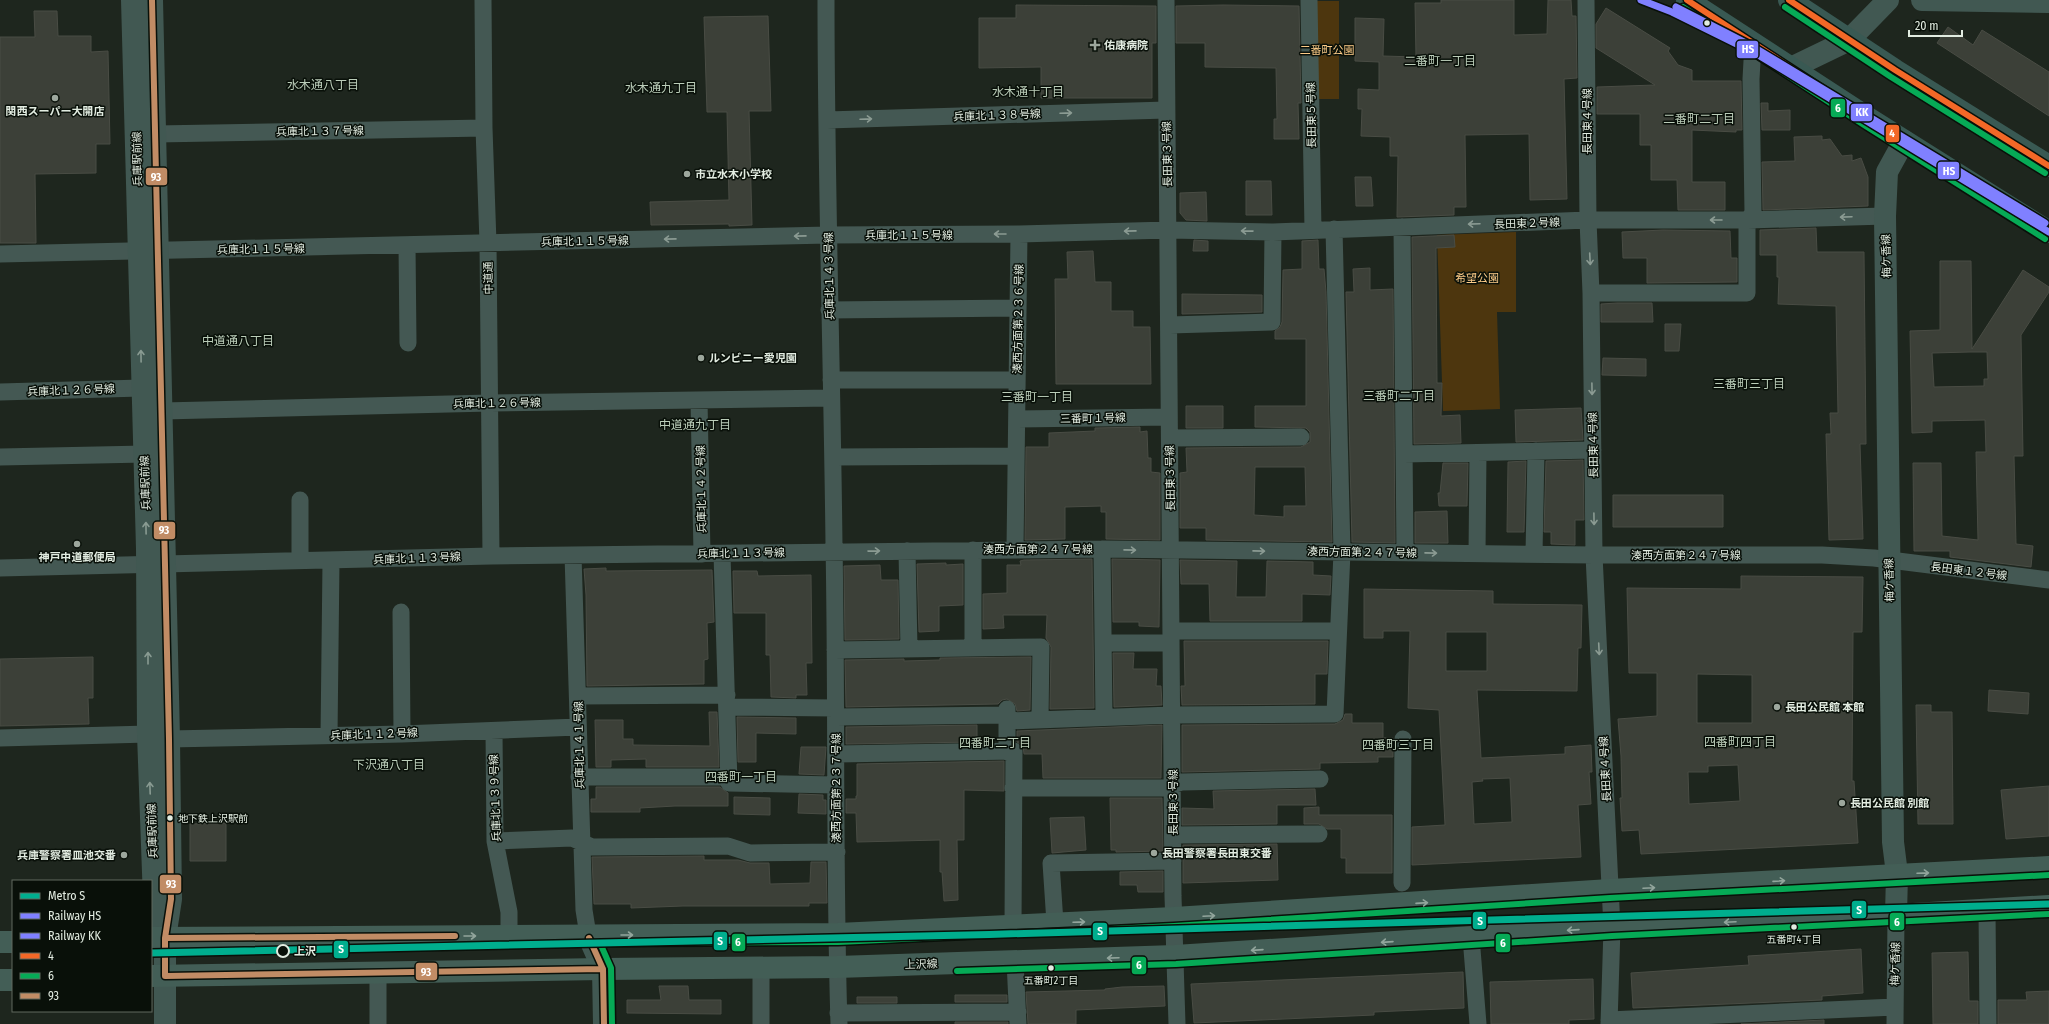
<svg xmlns="http://www.w3.org/2000/svg" width="2049" height="1024" font-family="'Fira Sans Condensed','Noto Sans JP',sans-serif">
<style>
.green{fill:#4d360e}
.building{fill:#3c4038;stroke:#494c44;fill-rule:evenodd}
.lines{fill:none;stroke-linecap:round;stroke-linejoin:round}
.street{stroke:#445853;stroke-width:17}
.secondary{stroke:#415852;stroke-width:22}
.primary{stroke:#435e56;stroke-width:22}
.highway{stroke:#395953;stroke-width:22}
.bus-1-casing{stroke:#091009;stroke-width:9}
.bus-2-casing{stroke:#091009;stroke-width:9}
.bus-3-casing{stroke:#091009;stroke-width:9}
.bus-1{stroke:#f36827;stroke-width:6}
.bus-2{stroke:#06aa56;stroke-width:6}
.bus-3{stroke:#c18c65;stroke-width:6}
.rail-1-casing{stroke:#091009;stroke-width:10}
.rail-2-casing{stroke:#091009;stroke-width:10}
.rail-1{stroke:#8080ff;stroke-width:7}
.rail-2{stroke:#8080ff;stroke-width:7}
.metro-1-casing{stroke:#091009;stroke-width:10}
.metro-1{stroke:#00ae8e;stroke-width:7}
.oneway{stroke:#8b9b93}
.oneway2{stroke:#899b92}
.oneway3{stroke:#92a59c}
.bus-dot{fill:#e2ece1;stroke:#091009;stroke-width:1.5}
.poi-dot{fill:#9da79d;stroke:#091009;stroke-width:1.5}
.stop-dot{fill:#091009;stroke:#e2ece1;stroke-width:2}
.labels{text-anchor:middle;stroke-width:3;stroke-linejoin:round;paint-order:stroke}
.bus-label{font-size:10px;fill:#e2ece1;stroke:#091009}
.poi-label{font-size:11px;font-weight:bold;fill:#e2ece1;stroke:#091009;text-anchor:start}
.park-label{font-size:11px;fill:#fdcc88;stroke:#091009}
.street-label{font-size:11px;fill:#e2ece1;stroke:#091009}
.stop-label{font-size:11px;font-weight:bold;fill:#e2ece1;stroke:#091009;text-anchor:start}
.neighbourhood-label{font-size:12px;fill:#bbcdb9;stroke:#091009}
.line-badge{stroke:#091009;stroke-width:1.5}
.badge-label{font-size:11px;text-anchor:middle;font-weight:bold;fill:#fff}
</style>
<rect width="100%" height="100%" fill="#1e261e"/>
<path class="green" d="M1315,1H1339V99H1315Z
M1516,232V312H1497L1500,409L1443,411L1437,235Z"/>
<path class="building" d="M1441,0H1514V35L1547,34L1548,0H1571L1572,16H1576L1577,78L1564,79L1567,199L1530,200L1529,134L1465,135L1466,207H1454V215L1397,217L1398,156H1390V137L1361,136L1362,109H1358V89L1379,90V62L1355,61V18L1384,19L1383,56L1416,57L1415,3H1441Z
M1016,5L1156,6V43H1152V98H1041V67L979,68V18H1016Z
M1223,5L1299,6L1301,103H1298L1299,139H1274V119H1277L1276,68L1205,67V43H1176V6Z
M1606,8L1670,48L1668,51L1678,65L1692,70V81H1741L1742,130H1736V132L1692,130V182H1725V210H1678L1677,180H1651V145H1640V114H1597V87L1655,85L1596,48V24Z
M34,11H57L58,36H91V52L108,51L110,144H96V173L35,174L36,243H0V37H35Z
M768,16L771,111H749L752,225L729,226V224L651,225L650,202L729,200L727,112H707L704,17Z
M1948,27L1973,45L1982,30L2049,72V116L1937,43Z
M1761,103H1768V111L1790,110V130H1762Z
M1822,136V140L1830,139L1842,156L1852,155V161L1861,158L1868,177V206L1763,210L1762,162L1795,161L1794,137Z
M1355,177H1371L1373,206H1356Z
M1246,181H1271L1272,215H1246Z
M1206,192L1207,221L1186,220L1180,213V193Z
M1816,228L1817,252H1864L1866,444H1860L1863,539L1829,540L1826,434H1831L1830,413H1838L1836,306L1778,304L1779,277H1777V255H1760V230Z
M1663,230L1730,231L1731,258H1737V282L1647,283V258H1623L1622,232Z
M1454,235L1455,247L1436,248L1437,383H1442L1441,416L1460,415L1461,443L1414,444L1412,237Z
M1194,240L1208,241V251H1193Z
M1318,240L1319,269H1324L1326,292L1332,542L1206,540V528H1180V473L1187,472L1186,448L1301,447L1310,442V432L1306,428L1255,427V406H1306V339H1275V331L1280,327L1282,322L1283,270L1302,269V241ZM1255,467H1305L1306,506H1284V517L1254,515Z
M1093,251L1095,282H1111V311H1133V327H1150L1151,384H1056L1055,279H1068L1067,252Z
M1940,261H1971L1972,349L2023,270L2049,287V292L2021,335L2023,456H2014L2016,544L2033,546L2031,567L1950,557V551H1914L1913,463H1941L1942,536L1978,540L1976,452H1986L1985,420L1932,421V432L1912,433L1910,331L1940,330ZM1970,352H1987L1988,379H1984V386L1934,387L1932,353Z
M1370,268V290L1393,289L1395,543L1352,542L1346,292H1354L1353,269Z
M1182,294L1262,295V312L1182,314Z
M1617,303H1652L1653,322H1601V304Z
M1665,324H1681L1679,351H1665Z
M1603,358L1646,359V376L1602,375Z
M1186,406H1223V428H1186Z
M1581,408L1583,440L1516,442L1515,410Z
M1140,427V432L1147,431L1148,458H1151V472L1160,473V540L1106,539V512H1101V506L1065,507V539L1025,540L1026,447H1049V433L1095,431V428Z
M1583,460L1584,520H1575V545L1551,544V532H1544L1546,461Z
M1526,461L1524,532H1507L1508,462Z
M1443,463H1468L1467,506H1439L1438,493H1440Z
M1613,495H1723V527H1613Z
M1447,511L1448,543H1415V512Z
M1092,559L1094,708L1050,709L1051,647L1046,638L1047,615H1003L1004,628L983,629V594L1007,593V565H1021L1020,561L1024,560Z
M1112,559L1160,560L1159,627L1139,626V622H1113Z
M1180,560L1237,561L1236,597H1266L1267,561L1313,562V575L1331,576L1330,595L1302,594V621H1210L1209,584H1181Z
M946,563V565L963,564V605L939,606V631L919,632L917,564Z
M880,565L881,580H898L899,639L845,640L844,566Z
M606,568V571L712,570L714,622L707,623L708,659L704,660V684L587,686L586,595L584,569Z
M733,571H757L758,576L811,575L812,663H806L807,695H796V698L771,697L770,655H766V613H734Z
M1741,576L1863,577L1862,632H1853L1852,781H1854L1858,843L1641,854L1639,830L1622,831L1620,798H1622L1621,756L1618,719L1657,716V673H1629L1627,588L1741,589ZM1697,674L1752,675V723H1697ZM1738,765L1740,801L1689,804L1688,772H1708V766Z
M1364,589L1493,591V604L1582,605L1581,648H1578L1577,691L1477,690L1481,758L1565,754V747L1591,745L1592,772H1589L1591,804L1578,805L1581,857L1412,865V827L1445,825L1439,710L1408,708L1410,631H1383V638H1364ZM1446,632H1487V671H1446ZM1510,778L1512,822L1474,824L1472,782L1483,781L1482,779Z
M1184,641H1328L1327,674H1315V704L1182,705L1181,686H1185Z
M1113,653H1134L1133,669H1157L1156,686H1161L1162,705L1114,707Z
M93,657V698H88L89,724L0,726V659Z
M1031,657L1030,710L1017,711L1015,704L1007,699L1002,700L998,704L846,707L845,660L904,659V661L940,660V658Z
M1989,690L2029,693L2028,714L1988,711Z
M1916,705H1931V712H1952L1953,824H1918Z
M709,712H717L719,767H646V759L611,760V767H596L595,720H623V739H633V745L710,746Z
M1345,714H1352V723H1383V738H1393V757H1378V762L1320,763V769L1182,772V725L1335,724L1343,720Z
M737,717L796,718V734L756,733V762H738Z
M977,725V742L846,744V727Z
M1162,725L1161,778H1043L1042,754H1024L1023,746L1017,742V731Z
M801,747H826L824,775L799,774Z
M1004,761V791L964,790V840H957L958,900L944,901L942,872H940V840L857,842L856,813H846V799H856V796H857V764Z
M2049,786V836L2006,839L2001,790Z
M596,787H720L728,793V806H675L640,808V812H591V799H596Z
M1315,789L1316,805H1277V824L1182,825V808L1214,809L1213,791Z
M799,794L823,795V800H826V814L798,813Z
M734,797L770,798V815L734,814Z
M1110,798H1162L1163,851L1116,852V850H1111Z
M1319,807V815H1392V873H1346V858H1341V829H1327L1319,824H1304V808Z
M1084,817L1086,850L1052,853L1050,818Z
M226,823V861H190V824Z
M1277,844L1278,880L1183,883V845Z
M704,856V860H738L750,863H769L770,884L810,883L811,862H826L827,903H809V906H683L631,908V904H594L592,857Z
M1163,871V892H1138L1137,885H1120V872Z
M1861,949L1863,993L1822,996V1000L1633,1008L1631,973L1749,965L1748,956Z
M1968,952L1969,1001H1978V1024H1933L1932,953Z
M1463,972L1464,1008L1374,1012V1015L1194,1023L1191,984Z
M1593,979L1594,1019L1569,1020V1024H1491L1490,982Z
M659,986H688L689,1000H721V1014L627,1013V1000H661Z
M1164,986L1165,1006L1076,1010V1024H1028L1026,992L1105,990V989L1122,987Z
M2049,991V1024H1998V1000H2027L2026,992Z
M955,995H1007V1002H955Z
M857,997H897V1003H857Z
M1824,1020V1024H1741Z
M955,1022H1008V1024H955Z"/>
<g class="lines">
<path class="street" d="M483,0L484,128L488,243L491,556
M826,0C826,182 832,364 834,545C837,705 834,865 839,1024
M1166,0L1173,896L1177,1024
M1309,0L1313,230
M1586,0L1588,220L1591,293L1594,555L1612,928L1609,1024
M827,120L1166,110
M156,134L484,128
M1402,227L1405,553
M407,245L408,343
M0,254L828,235L1019,234L1169,230L1273,232L1588,220H1748L1885,216
M1591,293H1747V229L1748,220L1753,213L1751,79L1753,43
M829,310L1018,308
M1170,325L1272,322L1273,232
M831,380H1017
M0,392L141,388
M699,400L702,554
M163,411L490,403L831,398
M1017,419L1169,417
M1170,438L1301,437
M1404,454L1593,450
M0,457L145,454
M833,457L1016,456
M300,500V561
M1015,549L1019,234
M1102,549L1104,717
M973,550V648
M907,551L909,649
M722,554L729,783L835,785
M1477,554L1478,453
M1534,554L1536,451
M573,555L584,910L588,935
M0,568L491,556L1102,549L1594,555H1822L1874,558L2049,580
M401,612L402,734
M1171,631H1338
M1104,643H1171
M835,650L1041,647L1040,720
M578,696L727,695
M727,707L835,708
M1007,709V752
M836,717L1007,715
M1007,721L1172,715L1335,714L1342,552L1334,229
M494,731L495,841L509,912V936
M329,736L331,561
M0,738L148,734
M169,739L402,734L578,727
M836,754L1014,751L1013,925
M579,777H729
M1013,788H1163L1182,782L1320,779
M1173,835L1319,834
M495,841L572,838L592,847L728,846L750,853L837,852
M1402,883L1403,739
M1987,909L1988,1024
M1055,923L1051,863L1173,861
M1471,937L1478,1024
M1015,961L1018,1024
M378,972V1024
M838,1013L1018,1012
M1609,1020L1895,1007
M761,1024V968
M1895,1024L1896,915"/>
<path class="secondary" d="M132,0L147,549L148,734L154,900L163,931
M152,0L169,739L171,899L165,938V1024
M1922,0L2049,2
M1791,68L1849,40L1888,0
M1896,915L1897,874L1893,842L1885,216L1887,172L1904,141
M588,935L603,969L604,1024"/>
<path class="primary" d="M151,938L838,934L1174,918L1610,890L2049,867
M0,942H13
M151,976L603,969L837,967L1175,956L1612,928L1896,915L2049,906
M0,980H13"/>
<path class="highway" d="M1687,0L1868,118L2049,232
M1789,0L1895,70L2049,166"/>
<defs>
<path id="bus-1" d="M1687,0L1868,118L2049,232
M1789,0L1895,70L2049,166"/>
<path id="bus-2" d="M1683,7L1864,125L2045,239
M1785,7L1891,77L2045,173
M957,971L1176,964L1612,936L2049,914
M612,1024L611,968L600,943L838,942L1174,926L1610,898L2049,875"/>
<path id="bus-3" d="M152,0L169,739L171,899L165,938V976L603,969
M165,938L455,936
M589,938L603,969L604,1024"/>
</defs>
<use href="#bus-1" class="bus-1-casing"/>
<use href="#bus-2" class="bus-2-casing"/>
<use href="#bus-3" class="bus-3-casing"/>
<use href="#bus-1" class="bus-1"/>
<use href="#bus-2" class="bus-2"/>
<use href="#bus-3" class="bus-3"/>
<defs>
<path id="rail-1" d="M1641,0L1672,12L1755,53L2049,232"/>
<path id="rail-2" d="M1676,7L1750,45L2045,223"/>
</defs>
<use href="#rail-1" class="rail-1-casing"/>
<use href="#rail-2" class="rail-2-casing"/>
<use href="#rail-1" class="rail-1"/>
<use href="#rail-2" class="rail-2"/>
<defs>
<path id="metro-1" d="M151,953C784,942 1416,923 2049,904"/>
</defs>
<use href="#metro-1" class="metro-1-casing"/>
<use href="#metro-1" class="metro-1"/>
</g>
<defs><path id="oneway-shaft" d="M-6 0H5M1.5-3L5.5 0L1.5 3" fill="none" stroke-width="1.6" stroke-linecap="round" stroke-linejoin="round"/></defs>
<g class="oneway">
<use href="#oneway-shaft" transform="translate(1066 113) rotate(-2)"/>
<use href="#oneway-shaft" transform="translate(866 119) rotate(-2)"/>
<use href="#oneway-shaft" transform="translate(1846 217) rotate(178)"/>
<use href="#oneway-shaft" transform="translate(1716 220) rotate(180)"/>
<use href="#oneway-shaft" transform="translate(1474 224) rotate(178)"/>
<use href="#oneway-shaft" transform="translate(1130 231) rotate(179)"/>
<use href="#oneway-shaft" transform="translate(1247 231) rotate(-179)"/>
<use href="#oneway-shaft" transform="translate(1000 234) rotate(180)"/>
<use href="#oneway-shaft" transform="translate(800 236) rotate(179)"/>
<use href="#oneway-shaft" transform="translate(670 239) rotate(179)"/>
<use href="#oneway-shaft" transform="translate(1590 259) rotate(87)"/>
<use href="#oneway-shaft" transform="translate(1592 389) rotate(89)"/>
<use href="#oneway-shaft" transform="translate(1594 519) rotate(89)"/>
<use href="#oneway-shaft" transform="translate(1130 550) rotate(1)"/>
<use href="#oneway-shaft" transform="translate(874 551) rotate(-1)"/>
<use href="#oneway-shaft" transform="translate(1259 551) rotate(1)"/>
<use href="#oneway-shaft" transform="translate(1431 553) rotate(1)"/>
<use href="#oneway-shaft" transform="translate(1599 649) rotate(87)"/>
</g>
<g class="oneway2">
<use href="#oneway-shaft" transform="translate(141 356) rotate(-91)"/>
<use href="#oneway-shaft" transform="translate(146 528) rotate(-91)"/>
<use href="#oneway-shaft" transform="translate(148 658) rotate(-90)"/>
<use href="#oneway-shaft" transform="translate(150 788) rotate(-92)"/>
</g>
<g class="oneway3">
<use href="#oneway-shaft" transform="translate(1923 873) rotate(-2)"/>
<use href="#oneway-shaft" transform="translate(1779 881) rotate(-4)"/>
<use href="#oneway-shaft" transform="translate(1649 888) rotate(-3)"/>
<use href="#oneway-shaft" transform="translate(1422 903) rotate(-4)"/>
<use href="#oneway-shaft" transform="translate(1209 916) rotate(-3)"/>
<use href="#oneway-shaft" transform="translate(1079 922) rotate(-2)"/>
<use href="#oneway-shaft" transform="translate(1730 922) rotate(177)"/>
<use href="#oneway-shaft" transform="translate(1573 930) rotate(176)"/>
<use href="#oneway-shaft" transform="translate(627 935)"/>
<use href="#oneway-shaft" transform="translate(470 936)"/>
<use href="#oneway-shaft" transform="translate(1387 942) rotate(176)"/>
<use href="#oneway-shaft" transform="translate(1257 950) rotate(176)"/>
<use href="#oneway-shaft" transform="translate(1113 958) rotate(178)"/>
</g>
<g class="bus-dot">
<circle cx="1707" cy="23" r="3.5"/>
<circle cx="170" cy="818" r="3.5"/>
<circle cx="1794" cy="927" r="3.5"/>
<circle cx="1051" cy="968" r="3.5"/>
</g>
<g class="poi-dot">
<path d="M1093 39h4v4h4v4h-4v4h-4v-4h-4v-4h4z"/>
<circle cx="55" cy="98" r="4"/>
<circle cx="687" cy="174" r="4"/>
<circle cx="701" cy="358" r="4"/>
<circle cx="77" cy="544" r="4"/>
<circle cx="1777" cy="707" r="4"/>
<circle cx="1842" cy="803" r="4"/>
<circle cx="1154" cy="853" r="4"/>
<circle cx="124" cy="855" r="4"/>
</g>
<circle class="stop-dot" cx="283" cy="951" r="6"/>
<g class="labels">
<g class="bus-label">
<text x="178" y="822" text-anchor="start">地下鉄上沢駅前</text>
<text x="1794" y="943">五番町4丁目</text>
<text x="1051" y="984">五番町2丁目</text>
</g>
<g class="poi-label">
<text x="1104" y="49">佑康病院</text>
<text x="55" y="115" text-anchor="middle">関西スーパー大開店</text>
<text x="695" y="178">市立水木小学校</text>
<text x="709" y="362">ルンビニー愛児園</text>
<text x="77" y="561" text-anchor="middle">神戸中道郵便局</text>
<text x="1785" y="711">長田公民館 本館</text>
<text x="1850" y="807">長田公民館 別館</text>
<text x="1162" y="857">長田警察署長田東交番</text>
<text x="116" y="859" text-anchor="end">兵庫警察署皿池交番</text>
</g>
<g class="park-label">
<text x="1327" y="54">二番町公園</text>
<text x="1477" y="282">希望公園</text>
</g>
<g class="street-label">
<text transform="translate(997 115) rotate(-2)" y="4">兵庫北１３８号線</text>
<text transform="translate(1311 115) rotate(-91)" y="4">長田東５号線</text>
<text transform="translate(1587 121) rotate(-90)" y="4">長田東４号線</text>
<text transform="translate(320 131) rotate(-1)" y="4">兵庫北１３７号線</text>
<text transform="translate(1167 154) rotate(-91)" y="4">長田東３号線</text>
<text transform="translate(137 159) rotate(-91)" y="4">兵庫駅前線</text>
<text transform="translate(1527 223) rotate(-2)" y="4">長田東２号線</text>
<text x="909" y="239">兵庫北１１５号線</text>
<text transform="translate(585 241) rotate(-1)" y="4">兵庫北１１５号線</text>
<text transform="translate(261 249) rotate(-1)" y="4">兵庫北１１５号線</text>
<text transform="translate(1886 256) rotate(-91)" y="4">梅ケ香線</text>
<text transform="translate(829 276) rotate(-91)" y="4">兵庫北１４３号線</text>
<text transform="translate(488 278) rotate(-91)" y="4">中道通</text>
<text transform="translate(1018 319) rotate(-89)" y="4">湊西方面第２３６号線</text>
<text transform="translate(71 390) rotate(-2)" y="4">兵庫北１２６号線</text>
<text transform="translate(497 403) rotate(-1)" y="4">兵庫北１２６号線</text>
<text transform="translate(1093 418) rotate(-1)" y="4">三番町１号線</text>
<text transform="translate(1593 445) rotate(-91)" y="4">長田東４号線</text>
<text transform="translate(1170 478) rotate(-91)" y="4">長田東３号線</text>
<text transform="translate(145 483) rotate(-92)" y="4">兵庫駅前線</text>
<text transform="translate(701 489) rotate(-91)" y="4">兵庫北１４２号線</text>
<text x="1038" y="553">湊西方面第２４７号線</text>
<text transform="translate(1362 552) rotate(1)" y="4">湊西方面第２４７号線</text>
<text transform="translate(741 553) rotate(-1)" y="4">兵庫北１１３号線</text>
<text x="1686" y="559">湊西方面第２４７号線</text>
<text transform="translate(417 558) rotate(-2)" y="4">兵庫北１１３号線</text>
<text transform="translate(1969 571) rotate(7)" y="4">長田東１２号線</text>
<text transform="translate(1889 580) rotate(-91)" y="4">梅ケ香線</text>
<text transform="translate(374 734) rotate(-2)" y="4">兵庫北１１２号線</text>
<text transform="translate(579 745) rotate(-91)" y="4">兵庫北１４１号線</text>
<text transform="translate(1605 769) rotate(-93)" y="4">長田東４号線</text>
<text transform="translate(836 788) rotate(-90)" y="4">湊西方面第２３７号線</text>
<text transform="translate(495 798) rotate(-92)" y="4">兵庫北１３９号線</text>
<text transform="translate(1173 802) rotate(-90)" y="4">長田東３号線</text>
<text transform="translate(152 831) rotate(-92)" y="4">兵庫駅前線</text>
<text transform="translate(921 964) rotate(-2)" y="4">上沢線</text>
<text transform="translate(1895 964) rotate(-89)" y="4">梅ケ香線</text>
</g>
<g class="stop-label">
<text x="294" y="955">上沢</text>
</g>
<g class="neighbourhood-label">
<text x="1440" y="65">二番町一丁目</text>
<text x="323" y="89">水木通八丁目</text>
<text x="661" y="92">水木通九丁目</text>
<text x="1028" y="96">水木通十丁目</text>
<text x="1699" y="123">二番町二丁目</text>
<text x="238" y="345">中道通八丁目</text>
<text x="1749" y="388">三番町三丁目</text>
<text x="1399" y="400">三番町二丁目</text>
<text x="1037" y="401">三番町一丁目</text>
<text x="695" y="429">中道通九丁目</text>
<text x="1740" y="746">四番町四丁目</text>
<text x="995" y="747">四番町二丁目</text>
<text x="1398" y="749">四番町三丁目</text>
<text x="389" y="769">下沢通八丁目</text>
<text x="741" y="781">四番町一丁目</text>
</g>
</g>
<g class="line-badge">
<rect x="1736" y="40" width="23" height="19" rx="4" fill="#8080ff"/>
<rect x="1830" y="98" width="16" height="20" rx="4" fill="#06aa56"/>
<rect x="1850" y="103" width="23" height="19" rx="4" fill="#8080ff"/>
<rect x="1885" y="124" width="15" height="19" rx="4" fill="#f36827"/>
<rect x="1937" y="161" width="23" height="19" rx="4" fill="#8080ff"/>
<rect x="145" y="167" width="23" height="19" rx="4" fill="#c18c65"/>
<rect x="153" y="521" width="23" height="19" rx="4" fill="#c18c65"/>
<rect x="159" y="874" width="23" height="20" rx="4" fill="#c18c65"/>
<rect x="1851" y="900" width="16" height="19" rx="4" fill="#00ae8e"/>
<rect x="1472" y="911" width="15" height="19" rx="4" fill="#00ae8e"/>
<rect x="1889" y="912" width="16" height="19" rx="4" fill="#06aa56"/>
<rect x="1092" y="922" width="16" height="19" rx="4" fill="#00ae8e"/>
<rect x="713" y="931" width="15" height="20" rx="4" fill="#00ae8e"/>
<rect x="731" y="933" width="15" height="19" rx="4" fill="#06aa56"/>
<rect x="1495" y="933" width="16" height="20" rx="4" fill="#06aa56"/>
<rect x="333" y="940" width="16" height="19" rx="4" fill="#00ae8e"/>
<rect x="1131" y="956" width="16" height="19" rx="4" fill="#06aa56"/>
<rect x="415" y="962" width="23" height="19" rx="4" fill="#c18c65"/>
</g>
<g class="badge-label">
<text x="1748" y="53">HS</text>
<text x="1838" y="112">6</text>
<text x="1862" y="116">KK</text>
<text x="1892" y="137">4</text>
<text x="1949" y="175">HS</text>
<text x="156" y="181">93</text>
<text x="164" y="534">93</text>
<text x="171" y="888">93</text>
<text x="1859" y="914">S</text>
<text x="1480" y="925">S</text>
<text x="1897" y="926">6</text>
<text x="1100" y="935">S</text>
<text x="720" y="945">S</text>
<text x="738" y="946">6</text>
<text x="1503" y="947">6</text>
<text x="341" y="953">S</text>
<text x="1139" y="969">6</text>
<text x="426" y="976">93</text>
</g>
<rect x="12" y="880" width="140" height="132" fill="#091009" stroke="#60685f"/>
<rect x="20" y="893" width="20" height="6" fill="#00ae8e" stroke="#60685f"/>
<text x="48" y="900" font-size="12" fill="#e2ece1">Metro S</text>
<rect x="20" y="913" width="20" height="6" fill="#8080ff" stroke="#60685f"/>
<text x="48" y="920" font-size="12" fill="#e2ece1">Railway HS</text>
<rect x="20" y="933" width="20" height="6" fill="#8080ff" stroke="#60685f"/>
<text x="48" y="940" font-size="12" fill="#e2ece1">Railway KK</text>
<rect x="20" y="953" width="20" height="6" fill="#f36827" stroke="#60685f"/>
<text x="48" y="960" font-size="12" fill="#e2ece1">4</text>
<rect x="20" y="973" width="20" height="6" fill="#06aa56" stroke="#60685f"/>
<text x="48" y="980" font-size="12" fill="#e2ece1">6</text>
<rect x="20" y="993" width="20" height="6" fill="#c18c65" stroke="#60685f"/>
<text x="48" y="1000" font-size="12" fill="#e2ece1">93</text>
<path d="M1909 30v6h53v-6" fill="none" stroke="#e2ece1" stroke-width="2"/>
<text x="1915" y="30" font-size="12" fill="#e2ece1" stroke="#091009" stroke-width="3" paint-order="stroke">20 m</text>
</svg>
